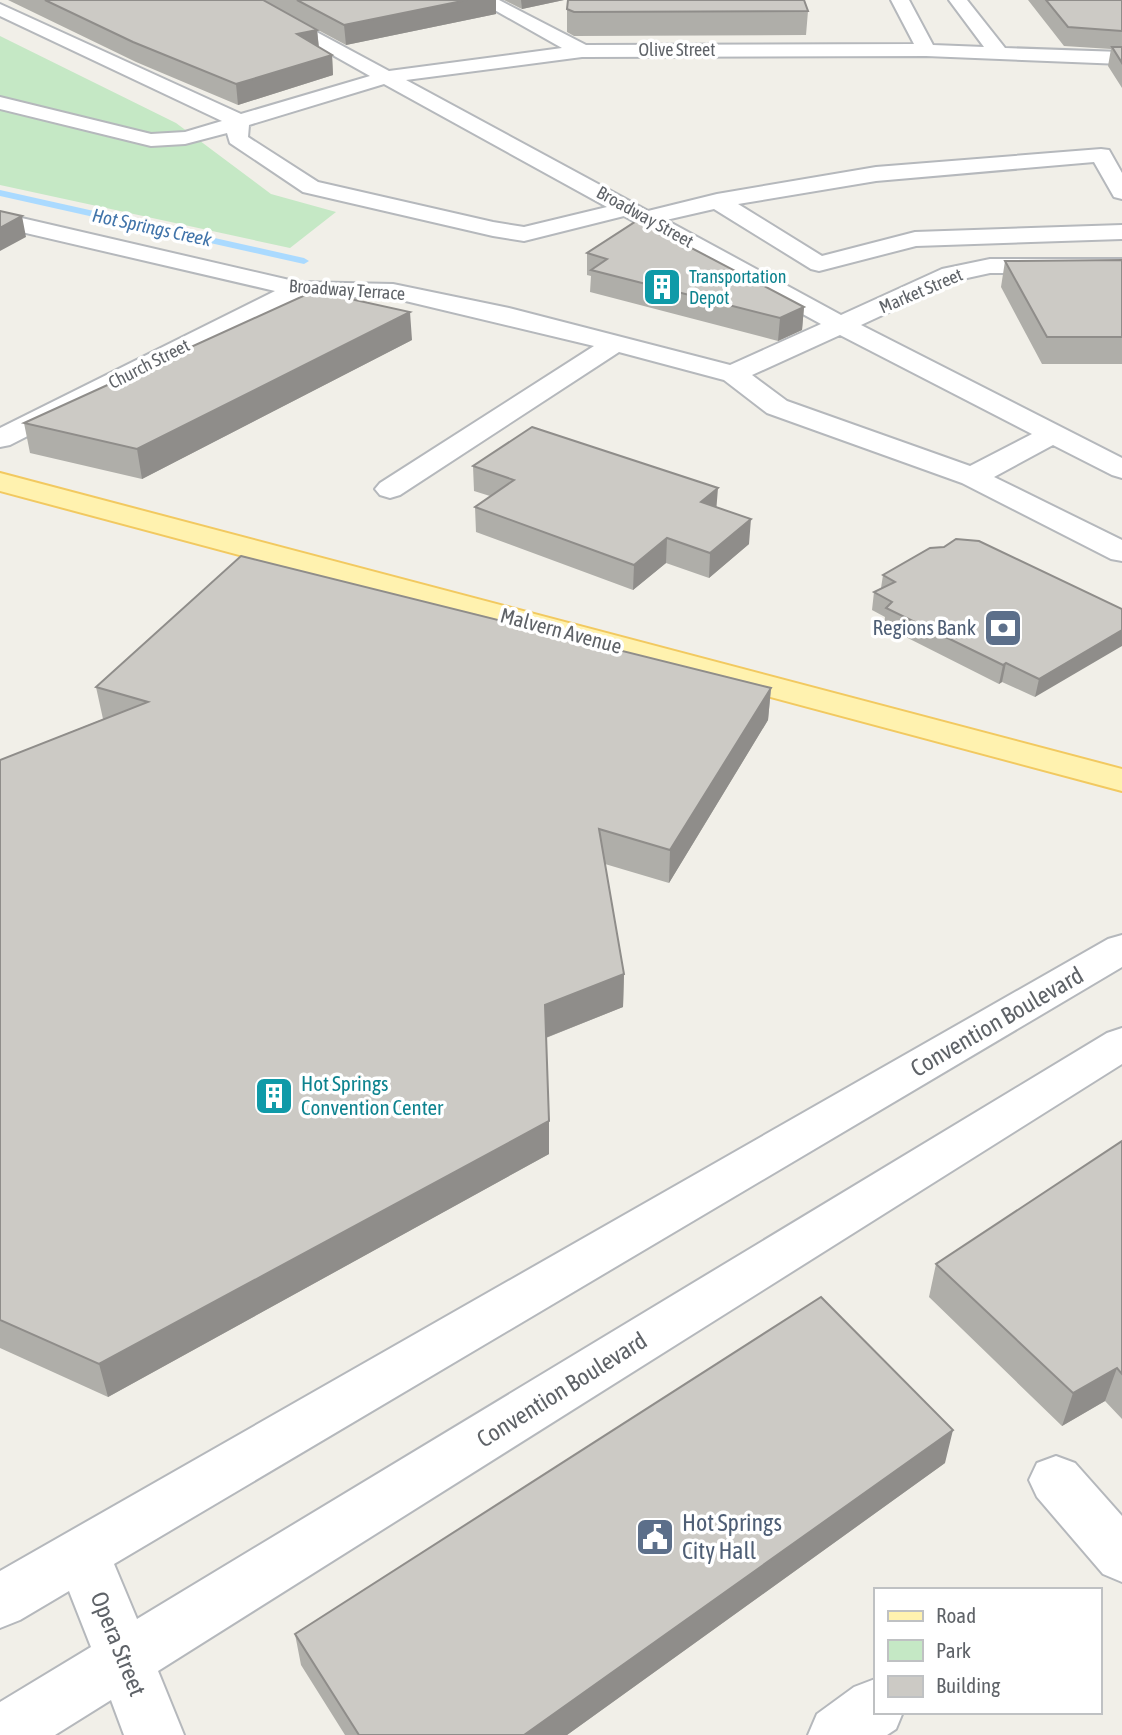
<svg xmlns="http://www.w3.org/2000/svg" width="1122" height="1735" font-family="'Asap Condensed',sans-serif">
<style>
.green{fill:#c5e8c5}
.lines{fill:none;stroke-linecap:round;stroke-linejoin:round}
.stream{fill:#aadaff;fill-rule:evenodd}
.minor-casing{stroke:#b5b8bc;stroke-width:4}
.major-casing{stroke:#f2c960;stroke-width:4}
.minor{fill:#fff;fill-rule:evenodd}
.major{fill:#fff2af;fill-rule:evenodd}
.wall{fill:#afaea9}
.shaded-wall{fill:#8f8d8a}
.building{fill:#cccac5;stroke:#8f8d8a;stroke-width:2}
.labels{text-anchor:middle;stroke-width:7;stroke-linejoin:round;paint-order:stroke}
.far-street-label{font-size:18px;fill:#5f6368;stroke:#fff}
.far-culture-label{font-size:18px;fill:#0d838f;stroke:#fff;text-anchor:start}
.far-water-label{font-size:19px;font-style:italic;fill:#4174aa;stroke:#fff}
.service-label{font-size:21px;fill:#4e5e75;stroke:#fff;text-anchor:end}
.street-label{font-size:21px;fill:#5f6368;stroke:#fff}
.culture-label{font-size:21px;fill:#0d838f;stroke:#fff;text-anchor:start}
.near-street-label{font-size:24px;fill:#5f6368;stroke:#fff}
.near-service-label{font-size:24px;fill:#4e5e75;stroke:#fff;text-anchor:start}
</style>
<rect width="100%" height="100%" fill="#f1efe8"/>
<path class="green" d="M0,36L176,123L271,194L336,212L290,248L0,185Z"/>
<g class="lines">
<path class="stream" d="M0,190L304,258L309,261L304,264L0,196Z"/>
<defs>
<path id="minor" d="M235,0H257L389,71L562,48L477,0H499L586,45L914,44L891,0H909L933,45L984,47L949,0H967L1005,48L1122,52V64L926,56L582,57L406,80L648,211L717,194L876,167L1101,149L1109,150L1122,173V199L1114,197L1094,162L876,181L738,204L822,256L915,232L1122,225V239L916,246L819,271L811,269L714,209L666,220L841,315L942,269L990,259H1122V273H990L958,280L861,325L1122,458V478L1112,475L1053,445L994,477L1122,540V561L1111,559L962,483L767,413L724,380L619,352L400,495L390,498L380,495L375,489L380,483L594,346L393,298L302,296L10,445L0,447V428L275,291L0,227V213L298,282L393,284L509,308L730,365L821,324L624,216L524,241L493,236L303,192L230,143L227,133L185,144L151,146L0,109V97L151,134L185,132L222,121L0,16V4L241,114L370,76ZM384,84L607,207L524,227L493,222L318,182L248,137L249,125ZM840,335L1032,434L970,466L787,401L752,375Z
M1122,935V967L114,1564L137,1619L1107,1033L1122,1028V1064L158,1671L184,1735H124L111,1700L55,1735H0V1702L91,1647L69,1591L20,1620L0,1628V1571L1108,939Z
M1056,1456L1075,1463L1122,1516V1582L1103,1574L1037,1497L1029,1480L1037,1463Z
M875,1679V1712H903L896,1729L887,1735H808L817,1714L854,1687Z"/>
<path id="major" d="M0,473L1122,769V791L0,491Z"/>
</defs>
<use href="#minor" class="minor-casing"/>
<use href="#major" class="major-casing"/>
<use href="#minor" class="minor"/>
<use href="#major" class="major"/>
</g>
<path class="wall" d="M8,0H496V14L346,45L266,2L317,30L319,47L332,55L333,75L238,105L136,62Z
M504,0H564L522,9Z
M1028,0H1122V88L1108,66L1111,49L1064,46Z
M567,9L808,11L806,35L574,36L567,32Z
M587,253L804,307L802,330L778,341L590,292L591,276L587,275Z
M1122,260V364H1042L1001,287L1005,261Z
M412,340L142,479L30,453L24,423Z
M473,466L717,507L749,544L709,578L666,563L633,590L476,532L475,507L490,496L474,491Z
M883,575L1122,609L1035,697L1002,682L999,684L884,626L885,617L872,610L874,592L881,588Z
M96,687L771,688L768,720L669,883L605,864L624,974L623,1007L546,1038L549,1154L108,1397L0,1348V760L103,719Z
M1122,1141V1419L1105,1401L1062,1426L929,1297L936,1264Z
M945,1463L567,1735H345L301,1665L295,1634Z"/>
<path class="shaded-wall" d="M467,0H496V14L346,45L344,25Z
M521,0H564L522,9Z
M317,30L319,50L297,34Z
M332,55L333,75L238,105L236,84Z
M22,216L26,237L0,251V228Z
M804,307L802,330L778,341L780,318Z
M410,312L412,340L142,479L137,449Z
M718,488L716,513L701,502Z
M751,519L749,544L709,578L710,553Z
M667,538L666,563L633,590L634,565Z
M1122,630V646L1035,697L1039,679Z
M1006,663L1002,682L999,684L1003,665Z
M771,688L768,720L669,883L670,850Z
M624,974L623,1007L545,1038V1005Z
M549,1121V1154L108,1397L99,1364Z
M1117,1368L1105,1401L1062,1426L1073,1393Z
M953,1430L945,1463L567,1735H524Z"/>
<path class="building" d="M45,0H263L317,30L297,34L332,55L236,84L133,42Z
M297,0H467L344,25Z
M568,0H804L808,11L574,12L567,9Z
M1046,0H1122V31L1068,27Z
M1112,47H1122V63Z
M0,211L22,216L0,228Z
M638,220L804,307L780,318L591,270L607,259L587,253Z
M1122,260V337H1047L1005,261Z
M314,291L410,312L137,449L24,423Z
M532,427L718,488L701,502L751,519L710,553L667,538L634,565L475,507L514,480L473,466Z
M956,539L979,541L1122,609V630L1039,679L1006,663L1003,665L886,608L892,602L874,592L895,582L883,575L930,548L944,547Z
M241,556L771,688L670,850L599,829L624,974L545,1005L549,1121L99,1364L0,1320V760L148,702L96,687Z
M1122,1141V1374L1117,1368L1073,1393L936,1264Z
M821,1297L953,1430L524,1735H359L295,1634Z"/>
<defs>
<symbol id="building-square" viewBox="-11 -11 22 22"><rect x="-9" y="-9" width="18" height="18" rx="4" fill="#0f9aa8" stroke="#fff"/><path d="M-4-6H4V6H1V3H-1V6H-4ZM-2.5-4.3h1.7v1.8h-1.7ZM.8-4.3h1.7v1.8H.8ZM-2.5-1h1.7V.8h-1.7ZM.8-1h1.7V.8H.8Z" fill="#fff"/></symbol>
<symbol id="bank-square" viewBox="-11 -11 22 22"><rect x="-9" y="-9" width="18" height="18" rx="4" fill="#5c6f8a" stroke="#fff"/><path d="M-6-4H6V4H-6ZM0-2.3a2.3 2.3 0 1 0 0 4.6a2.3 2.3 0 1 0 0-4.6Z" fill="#fff"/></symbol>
<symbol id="civic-square" viewBox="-11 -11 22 22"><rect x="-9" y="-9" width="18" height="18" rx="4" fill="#5c6f8a" stroke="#fff"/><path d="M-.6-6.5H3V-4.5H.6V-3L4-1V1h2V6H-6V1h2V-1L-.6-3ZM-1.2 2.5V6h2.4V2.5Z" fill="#fff"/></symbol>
</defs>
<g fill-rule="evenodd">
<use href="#building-square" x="640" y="265" width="44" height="44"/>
<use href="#bank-square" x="981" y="606" width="44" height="44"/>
<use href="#building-square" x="252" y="1074" width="44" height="44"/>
<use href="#civic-square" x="633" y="1515" width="44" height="44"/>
</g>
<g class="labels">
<g class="far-street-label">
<text x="677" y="56">Olive Street</text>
<text transform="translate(645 217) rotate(29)" y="6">Broadway Street</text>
<text transform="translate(347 290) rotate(4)" y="6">Broadway Terrace</text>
<text transform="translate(921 291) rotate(-23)" y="6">Market Street</text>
<text transform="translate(149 364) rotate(-27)" y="6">Church Street</text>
</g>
<g class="far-culture-label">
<text x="689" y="283">Transportation<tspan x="689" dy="21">Depot</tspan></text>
</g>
<g class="far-water-label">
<text transform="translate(152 227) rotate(12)" y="7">Hot Springs Creek</text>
</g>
<g class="service-label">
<text x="976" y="635">Regions Bank</text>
</g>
<g class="street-label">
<text transform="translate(561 631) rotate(15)" y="7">Malvern Avenue</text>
</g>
<g class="culture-label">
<text x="301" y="1091">Hot Springs<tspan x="301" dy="24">Convention Center</tspan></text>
</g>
<g class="near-street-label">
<text transform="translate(997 1022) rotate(-30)" y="8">Convention Boulevard</text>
<text transform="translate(562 1390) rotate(-32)" y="8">Convention Boulevard</text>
<text transform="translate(118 1644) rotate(68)" y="8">Opera Street</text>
</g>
<g class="near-service-label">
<text x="682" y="1531">Hot Springs<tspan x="682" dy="28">City Hall</tspan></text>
</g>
</g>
<rect x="874" y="1588" width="228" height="126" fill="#ffffff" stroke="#bfc1c3" stroke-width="2"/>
<rect x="888" y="1611" width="35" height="10" fill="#fff2af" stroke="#bfc1c3" stroke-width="2"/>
<text x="936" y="1623" font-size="21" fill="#5f6368">Road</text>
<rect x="888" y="1640" width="35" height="21" fill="#c5e8c5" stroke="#bfc1c3" stroke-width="2"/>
<text x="936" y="1658" font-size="21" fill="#5f6368">Park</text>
<rect x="888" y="1676" width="35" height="21" fill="#cccac5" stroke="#bfc1c3" stroke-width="2"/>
<text x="936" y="1693" font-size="21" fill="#5f6368">Building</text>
</svg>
